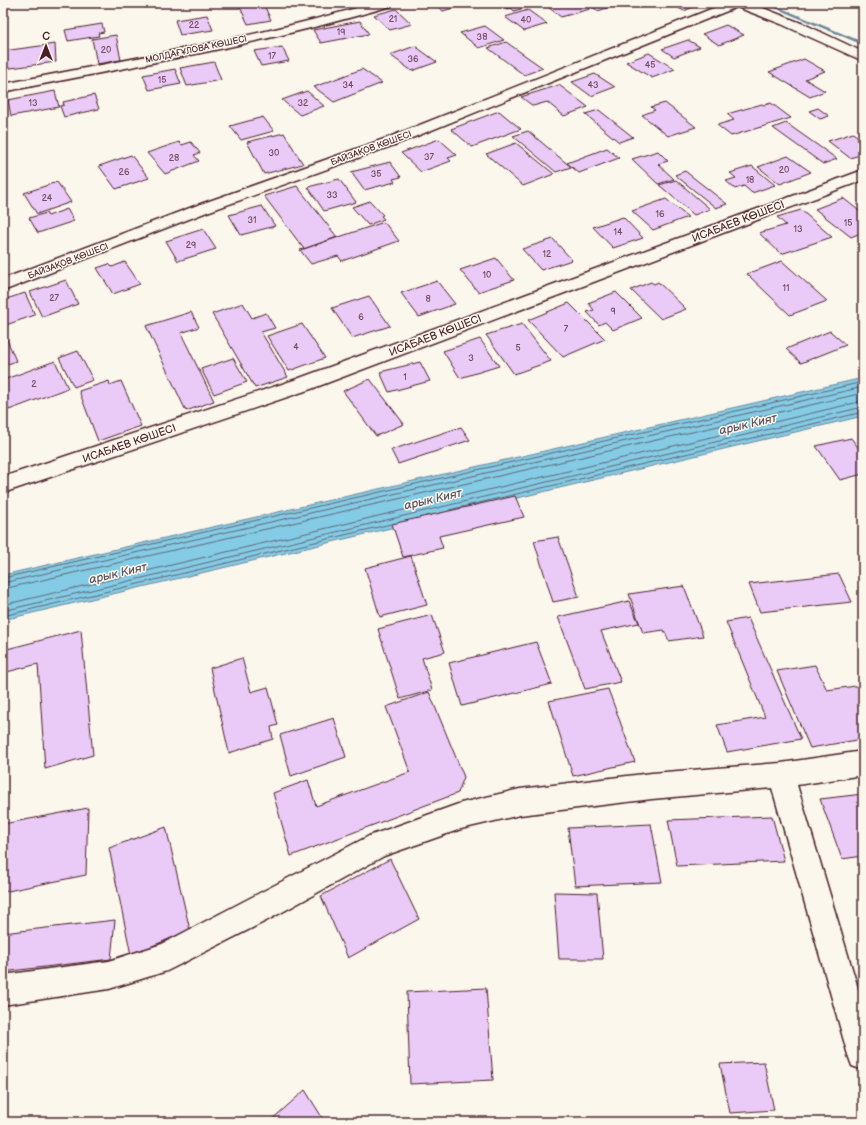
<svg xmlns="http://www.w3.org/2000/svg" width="866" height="1125" font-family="'Balsamiq Sans',sans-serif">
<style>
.water{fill:#84cce5;stroke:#6d879b}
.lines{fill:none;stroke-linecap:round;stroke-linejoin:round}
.shore{stroke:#616475;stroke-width:1}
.stream{fill:#6d879b;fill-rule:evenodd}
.building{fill:#eacaf7;stroke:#4a1f2b}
.street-casing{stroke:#4a1f2b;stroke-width:3}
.street{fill:#fbf7ec;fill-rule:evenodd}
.labels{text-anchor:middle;stroke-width:3;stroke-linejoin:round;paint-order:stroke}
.number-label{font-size:9px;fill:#724a5e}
.far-street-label{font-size:9px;fill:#4a1f2b;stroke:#fbf7ec}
.street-label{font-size:11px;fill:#4a1f2b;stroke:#fbf7ec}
.water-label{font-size:12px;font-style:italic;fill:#5b5363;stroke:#fbf7ec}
</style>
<rect width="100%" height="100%" fill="#fbf7ec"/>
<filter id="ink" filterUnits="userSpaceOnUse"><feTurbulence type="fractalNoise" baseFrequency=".025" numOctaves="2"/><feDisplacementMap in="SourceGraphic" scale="8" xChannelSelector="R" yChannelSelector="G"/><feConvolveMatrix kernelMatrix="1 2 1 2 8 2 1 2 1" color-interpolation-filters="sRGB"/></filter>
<g filter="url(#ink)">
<path class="water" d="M863,378V416L3,620V575Z"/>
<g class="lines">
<path class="shore" d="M449,510L863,412
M3,578L863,382
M3,583L863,387
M3,589L863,393
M3,605L863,401
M3,611L863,407
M3,616L391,524"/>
<path class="stream" d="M763,3H769L863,42V45Z"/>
</g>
<path class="building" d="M238,3H263L271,20L248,24Z
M433,3H466L467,4L443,11Z
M499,3H540L514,11L511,8L507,9Z
M549,3H583L590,9L561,17L544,4Z
M587,3H621L598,11Z
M669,3H702L684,11Z
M396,9L412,24L390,30L374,15Z
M528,10L547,24L524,31L505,17Z
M207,15L213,30L180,35L175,20Z
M360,21L369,34L321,43L313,30Z
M102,24L104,32L98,33L99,36L68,41L65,30Z
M726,25L744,35L719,45L702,34Z
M485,26L504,40L479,48L460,33Z
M116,35L121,60L97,64L92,39Z
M688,40L700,47L674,57L662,49Z
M506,42L543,68L524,75L488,48Z
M55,44L56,62L3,69V51Z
M415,46L437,62L412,71L390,55Z
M282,47L289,61L261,66L254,51Z
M649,53L675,69L652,78L626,62Z
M804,59L825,71L805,79L825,91L810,97L769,72Z
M214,62L221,80L187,86L180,68Z
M175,69L181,84L149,90L143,75Z
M362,69L382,83L334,102L314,87Z
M595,74L615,87L591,96L572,82Z
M559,85L588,107L564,116L547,102L533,106L521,97Z
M55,91L59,107L11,116L8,100Z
M307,91L324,106L300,115L282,100Z
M94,95L99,109L64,117L60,106L64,105L63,102Z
M665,103L696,127L668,136L642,115L655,110L651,107Z
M771,103L791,118L731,136L717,125L734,120L727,114L762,104L764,105Z
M818,108L829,116L820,119L809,111Z
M599,110L633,137L619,142L585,114Z
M499,111L521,129L472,147L451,129Z
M263,117L274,131L241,140L230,126Z
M786,123L837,159L823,164L773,128Z
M528,131L571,167L556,172L513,136Z
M284,133L303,164L264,174L247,142Z
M853,133L863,141V154L850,158L828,141Z
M439,139L457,155L448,158L451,161L421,172L401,153Z
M179,142L182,145L191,142L200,153L194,155L199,161L165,174L147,153Z
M516,143L554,174L523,186L486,154Z
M607,148L619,158L579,173L567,163Z
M658,151L668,161L658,164L674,179L658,184L632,159Z
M131,155L149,178L116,189L99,166Z
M788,156L811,172L780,184L758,167Z
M390,162L401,177L393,179L395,182L364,190L351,172Z
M752,166L775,185L752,193L744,186L735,189L726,181L736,178L730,173Z
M685,171L727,204L716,208L675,175Z
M339,179L356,202L324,211L308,187Z
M676,180L710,209L694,215L659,185Z
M57,182L71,202L37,214L24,193Z
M297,186L337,237L304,249L264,196Z
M843,198L863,214V232L851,237L815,209Z
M666,199L688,217L653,230L632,211Z
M370,201L383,215L381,216L384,219L368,225L352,207Z
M262,206L275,226L241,235L229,215Z
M67,209L74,221L38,233L29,218L46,213L48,216Z
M801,210L832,237L781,254L759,233L786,225L777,217Z
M623,217L643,238L613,248L593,227Z
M384,222L399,241L342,261L338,256L311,264L300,250Z
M203,229L216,249L178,261L166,241Z
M553,239L572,260L541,270L522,249Z
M496,258L514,280L478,292L460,270Z
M782,261L827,301L790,315L747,274Z
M125,262L140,284L113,294L97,268L109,264L112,267Z
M66,280L78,304L42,317L30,292Z
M437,281L455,304L419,317L401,293Z
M651,282L654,284L658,282L686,309L661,319L631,290Z
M616,292L642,318L613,330L605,322L599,325L587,312L594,310L588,303Z
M25,293L35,315L3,326V300Z
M369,296L390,326L352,338L332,308Z
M243,303L252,318L266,313L275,328L261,332L288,377L255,388L212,314Z
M569,303L605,339L563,357L528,320Z
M191,312L199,327L181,333L214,401L186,411L146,326Z
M302,324L325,358L289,371L267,336Z
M522,324L551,361L514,374L486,335Z
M3,330L16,361L3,366Z
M830,331L846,345L801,363L786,349Z
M480,339L499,366L460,378L443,351Z
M78,351L93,380L74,387L59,358Z
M233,358L247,382L214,394L201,369Z
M55,361L68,388L9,410L3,396V380Z
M420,362L430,381L389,392L380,372Z
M370,379L404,424L376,436L343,391Z
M109,381L110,385L121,381L141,426L98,441L79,391Z
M461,427L470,440L398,464L391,450Z
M851,438L863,454V474L840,480L816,446Z
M515,496L524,517L439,536L443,548L403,557L392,524Z
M558,537L579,597L553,602L534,541Z
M411,556L427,605L380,617L365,568Z
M839,574L852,602L760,612L749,584Z
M684,586L703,636L669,641L664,630L643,633L629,594Z
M629,601L639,623L601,631L621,682L585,689L558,617Z
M432,615L445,652L422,658L432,690L400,699L378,629Z
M748,618L801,739L727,752L717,725L765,717L726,622Z
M81,630L93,755L45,769L38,664L3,673V650Z
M536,642L552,684L462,706L449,663Z
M242,658L251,692L268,687L278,725L271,727L273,739L229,753L210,668Z
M815,665L827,690L863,685V739L810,748L777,671Z
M608,689L635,762L573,776L549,701Z
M429,692L464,777L458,793L291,856L273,793L308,780L316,806L410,772L386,707Z
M334,718L346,757L291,776L280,735Z
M863,794V856L842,859L820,799Z
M88,808L86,875L3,892V824Z
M772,816L784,861L677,866L668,820Z
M651,824L662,882L575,886L568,828Z
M166,827L190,930L131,955L109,848Z
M390,859L419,919L348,958L321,896Z
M554,892L597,893L603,959H559Z
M115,920L111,959L3,972V933Z
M486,988L493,1080L410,1084L407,992Z
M764,1062L774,1110L730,1113L720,1064Z
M305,1090L325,1122H269Z"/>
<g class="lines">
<defs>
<path id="street" d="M374,3H393L391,6C264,44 133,66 3,92V84C127,59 252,39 374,3Z
M726,3H750L758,6L806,25L863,52V61L781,24L737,7L397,144L207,212L3,291V279L195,206L387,138Z
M863,170V180L311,389L3,493V477L297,379Z
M863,751V775L797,785L863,1005V1070L852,1066L848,1055L772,788L652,799L520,815L461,829L384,856L266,921L167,971L109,989L3,1005V975L109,961L162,944L369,836L461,803L520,789L652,773L781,763Z"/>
</defs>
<use href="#street" class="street-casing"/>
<use href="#street" class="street"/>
</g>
</g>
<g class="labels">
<g class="number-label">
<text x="393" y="22">21</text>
<text x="526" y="23">40</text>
<text x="194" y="28">22</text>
<text x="341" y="35">19</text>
<text x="482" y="40">38</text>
<text x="106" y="53">20</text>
<text x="272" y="59">17</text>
<text x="413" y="62">36</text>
<text x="650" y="68">45</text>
<text x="162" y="83">15</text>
<text x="348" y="88">34</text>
<text x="593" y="88">43</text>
<text x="33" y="106">13</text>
<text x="303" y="106">32</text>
<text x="274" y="156">30</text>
<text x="429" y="160">37</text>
<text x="174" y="161">28</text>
<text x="784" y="173">20</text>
<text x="124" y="175">26</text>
<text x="376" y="177">35</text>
<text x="750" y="183">18</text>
<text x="332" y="198">33</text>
<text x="47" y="201">24</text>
<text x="660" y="217">16</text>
<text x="252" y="223">31</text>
<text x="848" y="226">15</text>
<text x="798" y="232">13</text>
<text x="618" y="235">14</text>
<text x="191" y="248">29</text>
<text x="547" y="257">12</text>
<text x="487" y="278">10</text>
<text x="786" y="291">11</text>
<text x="54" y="301">27</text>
<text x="428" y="302">8</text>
<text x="613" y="314">9</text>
<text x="361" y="320">6</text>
<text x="566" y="332">7</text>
<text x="296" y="350">4</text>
<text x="518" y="351">5</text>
<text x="471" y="361">3</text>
<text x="405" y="380">1</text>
<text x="34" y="387">2</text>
</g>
<g class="far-street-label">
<text transform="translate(196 49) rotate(-12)" y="3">МОЛДАҒҰЛОВА КӨШЕСІ</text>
<text transform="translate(371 148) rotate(-20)" y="3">БАЙЗАҚОВ КӨШЕСІ</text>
<text transform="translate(68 261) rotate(-21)" y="3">БАЙЗАҚОВ КӨШЕСІ</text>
</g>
<g class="street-label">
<text transform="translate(738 221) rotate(-21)" y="4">ИСАБАЕВ КӨШЕСІ</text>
<text transform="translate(435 335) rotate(-21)" y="4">ИСАБАЕВ КӨШЕСІ</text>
<text transform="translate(129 443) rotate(-19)" y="4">ИСАБАЕВ КӨШЕСІ</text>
</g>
<g class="water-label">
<text transform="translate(748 424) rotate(-13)" y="4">арык Кият</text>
<text transform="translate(433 499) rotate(-13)" y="4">арык Кият</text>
<text transform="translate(118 573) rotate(-13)" y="4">арык Кият</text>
</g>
</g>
<rect width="866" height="1125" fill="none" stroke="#fbf7ec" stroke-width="16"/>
<rect x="8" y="8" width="850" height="1109" fill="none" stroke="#4a1f2b" stroke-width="1.5" filter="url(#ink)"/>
<g transform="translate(46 46)" stroke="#fbf7ec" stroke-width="3" paint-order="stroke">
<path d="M0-3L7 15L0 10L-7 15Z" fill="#4a1f2b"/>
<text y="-6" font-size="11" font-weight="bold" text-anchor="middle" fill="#4a1f2b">С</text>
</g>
</svg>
